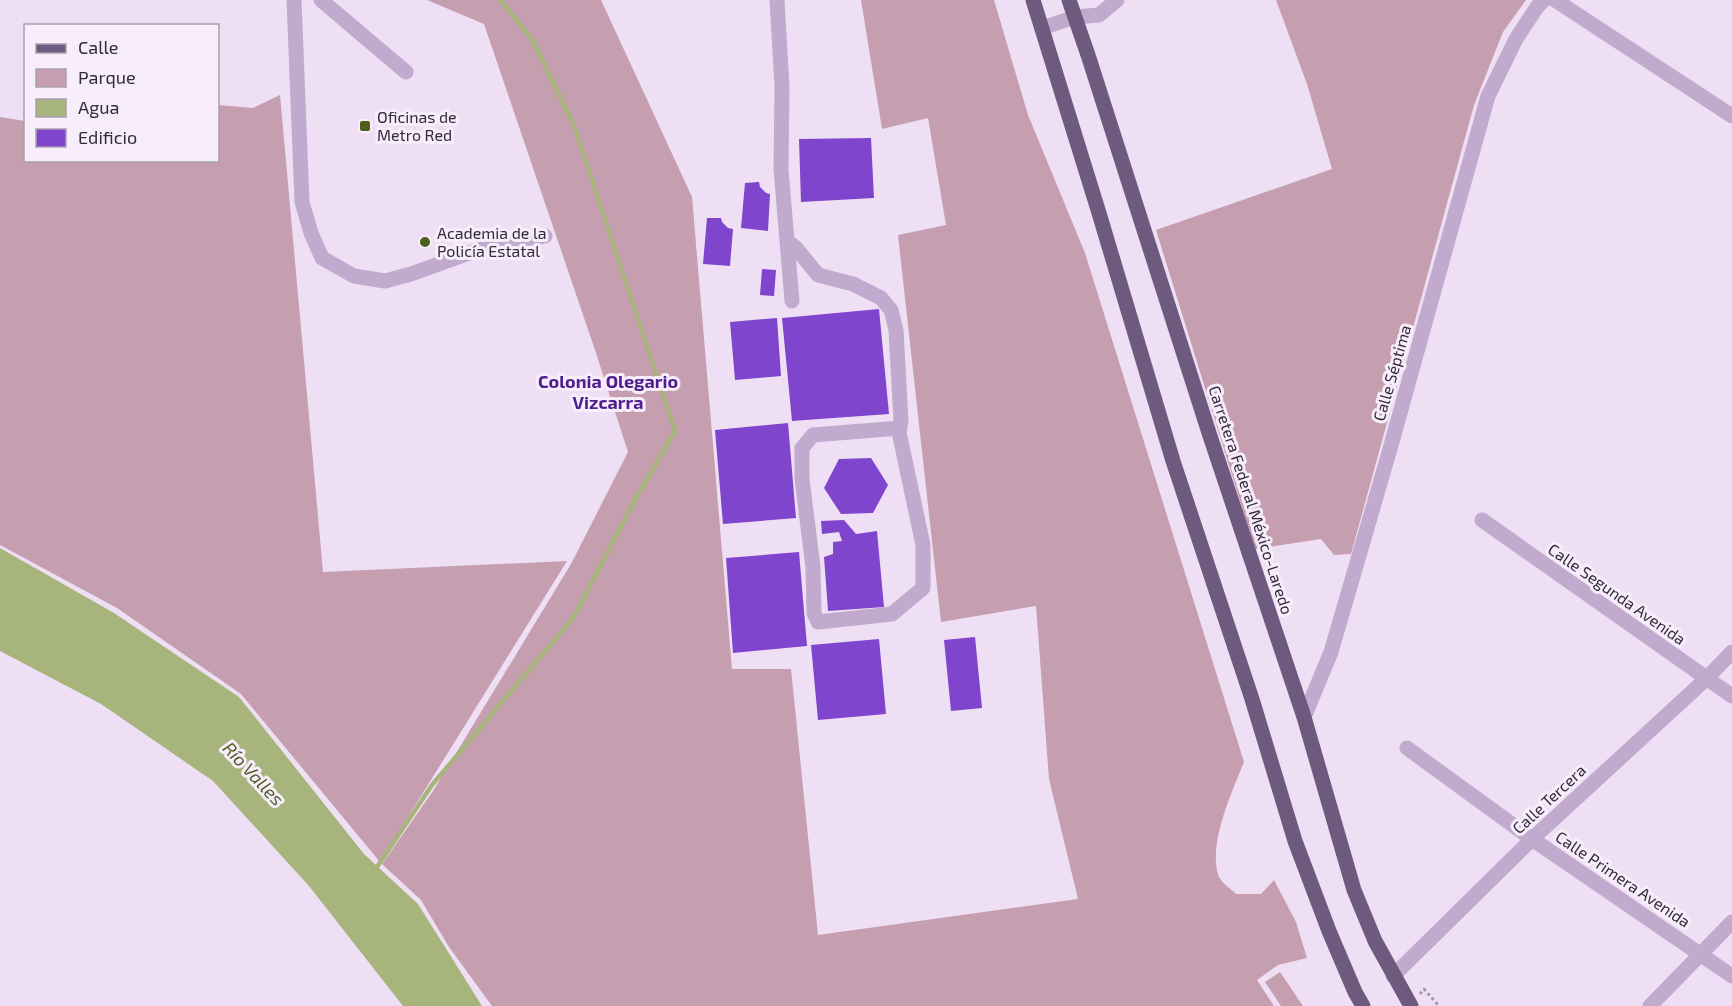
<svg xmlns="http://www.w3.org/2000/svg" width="1732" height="1006" font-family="'Exo 2',sans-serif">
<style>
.green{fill:#c59eb0}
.water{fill:#a7b47c}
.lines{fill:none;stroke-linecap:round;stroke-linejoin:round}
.stream{stroke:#a7b47c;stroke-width:4.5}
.building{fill:#8045cd}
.path{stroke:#ac94ba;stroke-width:3;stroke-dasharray:3 3;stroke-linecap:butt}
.minor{stroke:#c1aace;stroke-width:15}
.major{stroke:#6d5a7e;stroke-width:15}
.poi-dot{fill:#4e601c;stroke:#f7edfb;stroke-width:2}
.labels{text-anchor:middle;stroke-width:6;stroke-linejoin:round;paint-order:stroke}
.poi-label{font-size:16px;fill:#332a3b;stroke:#f7edfb;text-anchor:start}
.street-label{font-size:16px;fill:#332a3b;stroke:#f7edfb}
.neighbourhood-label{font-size:18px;font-weight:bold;fill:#4e1e8f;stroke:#f7edfb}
.water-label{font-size:18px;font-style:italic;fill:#4e601c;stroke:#f7edfb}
</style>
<rect width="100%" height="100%" fill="#efdff4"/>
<path class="green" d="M427,0H601L692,197L732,669H791L818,935L1078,899L1049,779L1036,606L941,622L898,235L946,225L928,118L882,129L861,0H994L1028,115L1085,253L1244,762C1232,792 1207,845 1219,877C1222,883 1231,889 1236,894H1261L1274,880L1296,922L1307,958L1278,965L1257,980L1274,1006H492L449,947L421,900L382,864L433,791L571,564L628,452L595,350L484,24Z
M1276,0H1526L1503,32L1474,105L1351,554L1334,555L1321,539L1255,549L1156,230L1332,169L1307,84Z
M280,95L323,572L567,561L380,862L241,694L117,608L0,545V117L25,121L26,160H218V105L253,108Z
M1280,972L1303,1006H1281L1265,982Z"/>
<path class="water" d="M0,548L114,613L239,697L364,854L418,904L482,1006H403L309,886L213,781L101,704L0,651Z"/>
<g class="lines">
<path class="stream" d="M375,870L432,785L573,618L637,496L675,431L575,128L532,39L500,0"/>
</g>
<path class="building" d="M871,138L874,198L801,202L799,139Z
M759,182L760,187L766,193L770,194L768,231L741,228L745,183Z
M707,218H721L722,222L728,228L733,229L730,266L703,264Z
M762,269L776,270L774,296L760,295Z
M879,309L889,414L792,421L782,318Z
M777,318L781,376L735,380L730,322Z
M788,423L796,518L723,524L715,430Z
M871,458L888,485L873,513L841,514L824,488L839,459Z
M844,520L856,534L877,531L884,607L828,611L824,557L833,554V542L842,541L839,532L822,534L821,521Z
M799,552L807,646L733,653L726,558Z
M975,637L982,708L951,711L944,640Z
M879,639L886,714L818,720L811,645Z"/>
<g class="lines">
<path class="path" d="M1420,994L1424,989L1439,1006"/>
<path class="minor" d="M294,0L302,202L311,233L322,258L354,276L385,281L411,274L500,242L545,236
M321,0L406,72
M777,0L782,87L781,169L792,301
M1555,0L1732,116
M1042,28L1075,17L1099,15L1117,0
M787,241L796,248L818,275L853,284L881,298L891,310L896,330L901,421L899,432L923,545V588L892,614L818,622L814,613L813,567L802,479V448L813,435L900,428
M1482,520L1732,696
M1304,717L1331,652L1390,449L1488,96L1516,39L1537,7L1544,0
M1407,748L1532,839L1732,976
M1393,976L1532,839L1706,679L1732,652
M1650,1006L1732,922"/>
<path class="major" d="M1033,0L1099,213L1173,461L1252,699L1295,841L1329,931L1355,992L1363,1006
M1069,0L1088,55L1210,436L1304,717L1354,890L1375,941L1411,1006"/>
</g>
<g class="poi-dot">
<rect x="359" y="120" width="12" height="12" rx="3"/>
<circle cx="425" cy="242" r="6"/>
</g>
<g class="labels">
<g class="poi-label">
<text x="377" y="123">Oficinas de<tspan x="377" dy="18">Metro Red</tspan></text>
<text x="437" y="239">Academia de la<tspan x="437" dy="18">Policía Estatal</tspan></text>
</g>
<g class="street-label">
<text transform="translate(1392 373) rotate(-74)" y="6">Calle Séptima</text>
<text transform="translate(1251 500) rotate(72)" y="6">Carretera Federal México-Laredo</text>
<text transform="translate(1617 594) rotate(35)" y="6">Calle Segunda Avenida</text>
<text transform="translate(1549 799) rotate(-43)" y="6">Calle Tercera</text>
<text transform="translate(1623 879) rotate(34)" y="6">Calle Primera Avenida</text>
</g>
<g class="neighbourhood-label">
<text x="608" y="388">Colonia Olegario<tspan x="608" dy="21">Vizcarra</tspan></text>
</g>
<g class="water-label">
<text transform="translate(253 774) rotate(47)" y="6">Río Valles</text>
</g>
</g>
<rect x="24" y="24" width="195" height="138" fill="#f7edfb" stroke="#a99fae" stroke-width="1.5"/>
<rect x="36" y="44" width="30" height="9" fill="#6d5a7e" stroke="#a99fae" stroke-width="1.5"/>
<text x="78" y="54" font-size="18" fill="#332a3b">Calle</text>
<rect x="36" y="69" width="30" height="18" fill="#c59eb0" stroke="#a99fae" stroke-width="1.5"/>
<text x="78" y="84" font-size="18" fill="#332a3b">Parque</text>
<rect x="36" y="99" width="30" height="18" fill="#a7b47c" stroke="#a99fae" stroke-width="1.5"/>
<text x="78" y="114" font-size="18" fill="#332a3b">Agua</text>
<rect x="36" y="129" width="30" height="18" fill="#8045cd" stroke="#a99fae" stroke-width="1.5"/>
<text x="78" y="144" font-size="18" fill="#332a3b">Edificio</text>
</svg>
